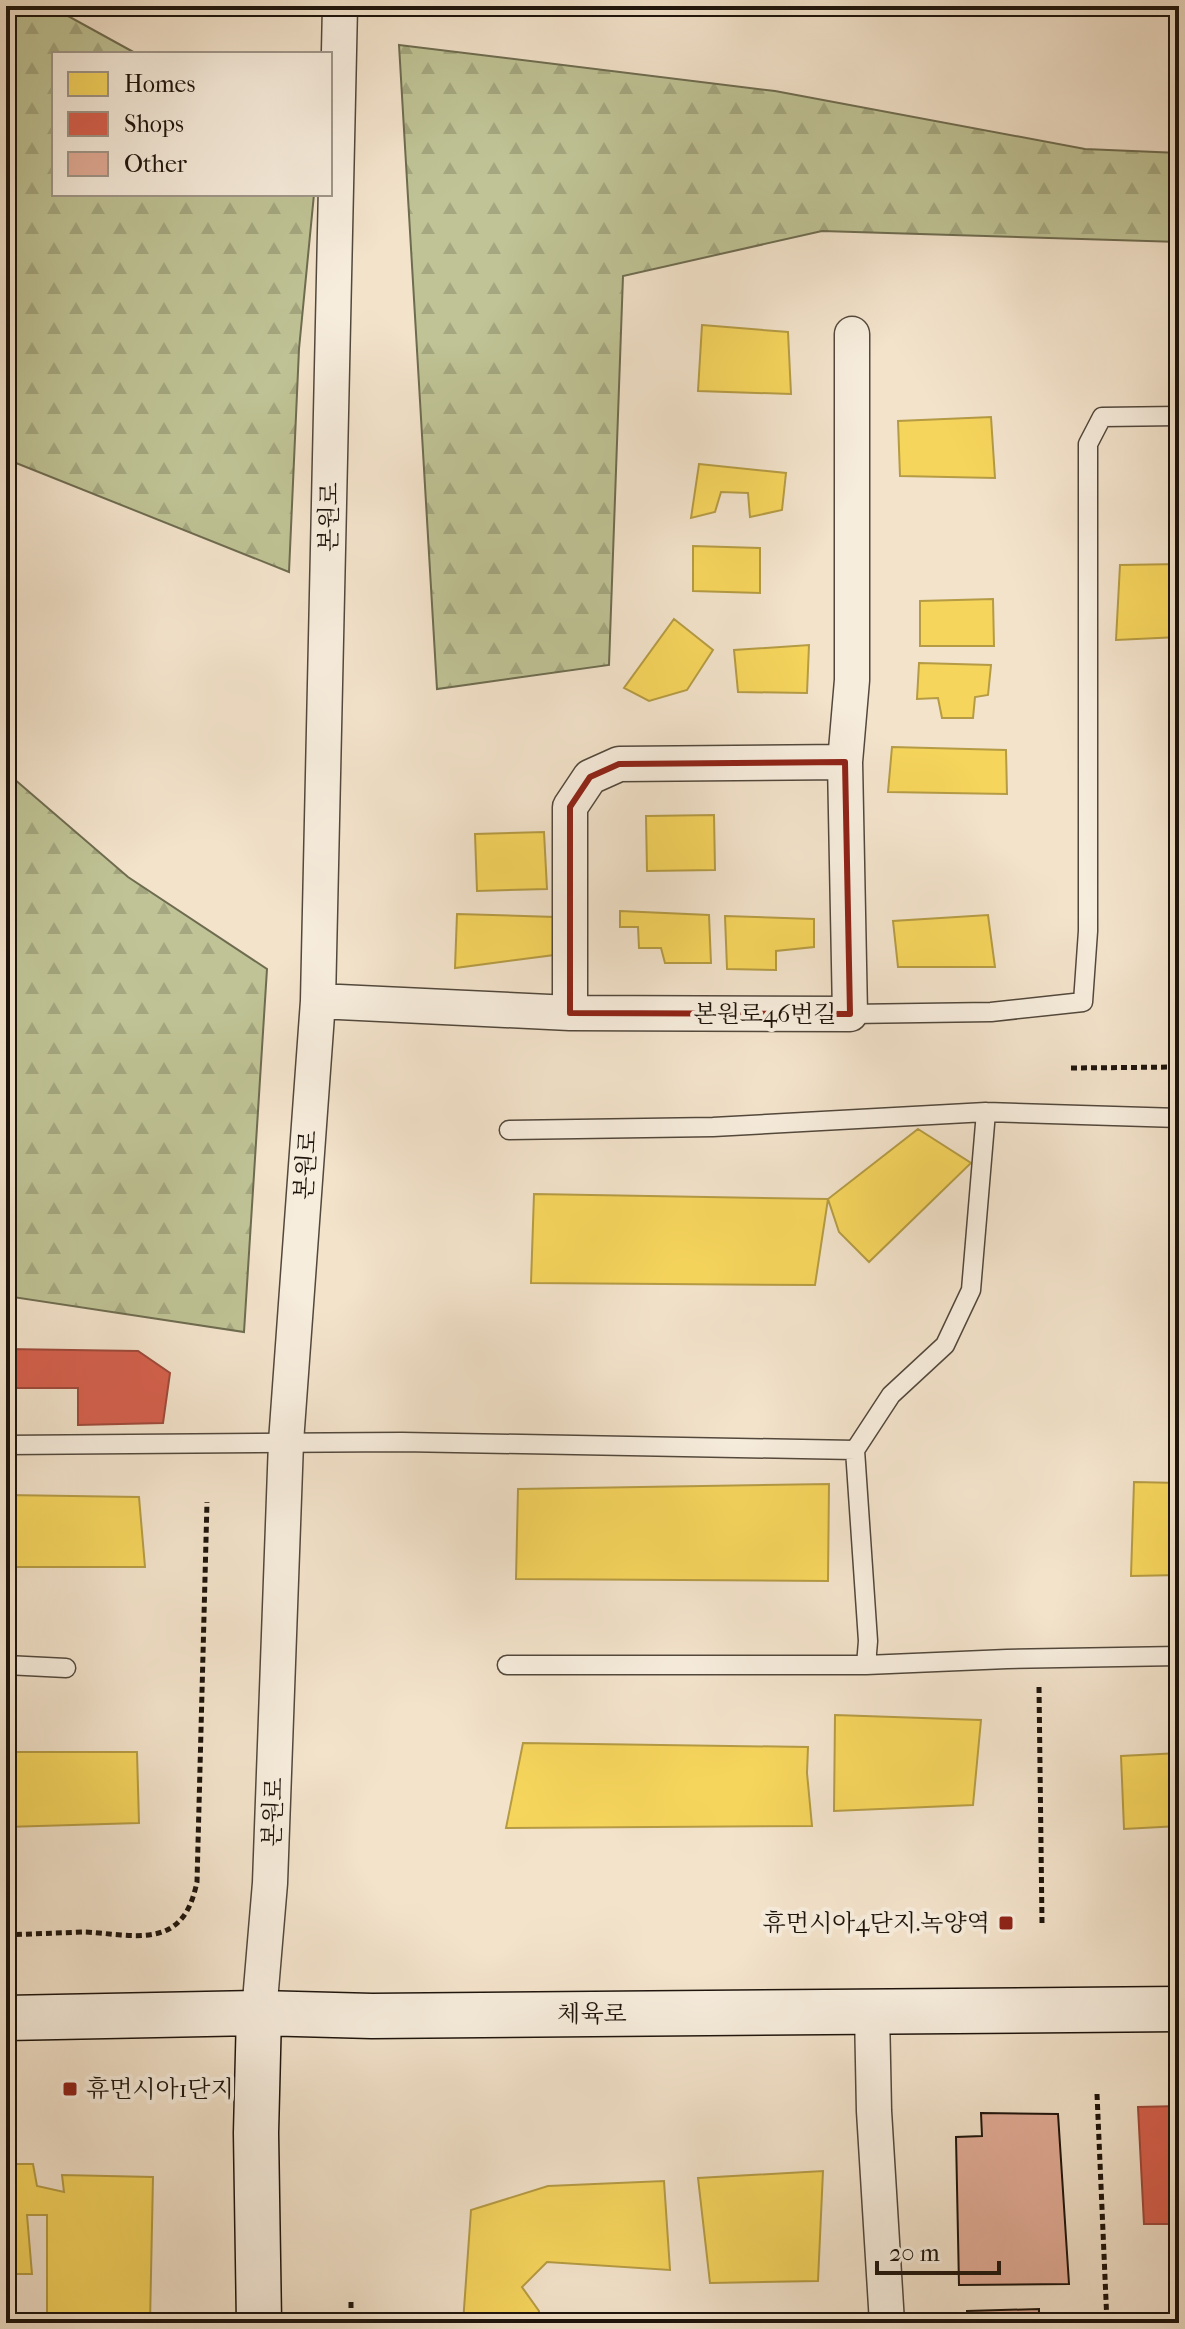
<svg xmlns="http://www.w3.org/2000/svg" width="1185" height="2329" font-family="'IM FELL French Canon','Noto Serif KR',serif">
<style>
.forest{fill:url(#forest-firs);stroke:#6e6c50;stroke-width:2}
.homes{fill:#f6d55c;stroke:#b59b44;stroke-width:2}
.shops{fill:#d6604d;stroke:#9e493a;stroke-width:2}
.building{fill:#e2ac97;stroke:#1d140c;stroke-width:2}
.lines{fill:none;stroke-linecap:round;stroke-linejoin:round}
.lane-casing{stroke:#52483c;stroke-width:21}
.street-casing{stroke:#52483c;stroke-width:37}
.secondary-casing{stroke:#1d140c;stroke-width:47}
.path{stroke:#1d140c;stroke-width:5;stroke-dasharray:6 4;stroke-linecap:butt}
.lane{stroke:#f7eddd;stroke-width:18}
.street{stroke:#f7eddd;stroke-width:34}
.secondary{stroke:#f7eddd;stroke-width:44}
.marked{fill:none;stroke:#8f2418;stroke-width:6;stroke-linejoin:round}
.poi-dot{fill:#8f2418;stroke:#f7eddd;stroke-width:3}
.labels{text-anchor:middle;stroke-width:8;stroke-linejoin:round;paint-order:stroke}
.street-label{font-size:24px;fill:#1d140c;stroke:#f7eddd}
.poi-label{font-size:24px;fill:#1d140c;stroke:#f7eddd;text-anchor:end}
</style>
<defs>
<pattern id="forest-firs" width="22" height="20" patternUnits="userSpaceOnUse" patternTransform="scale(2)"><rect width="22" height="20" fill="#bfc395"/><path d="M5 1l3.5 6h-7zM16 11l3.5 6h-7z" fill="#a4a77f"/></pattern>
</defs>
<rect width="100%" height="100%" fill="#f3e3cb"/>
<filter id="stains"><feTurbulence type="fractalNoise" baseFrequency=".0025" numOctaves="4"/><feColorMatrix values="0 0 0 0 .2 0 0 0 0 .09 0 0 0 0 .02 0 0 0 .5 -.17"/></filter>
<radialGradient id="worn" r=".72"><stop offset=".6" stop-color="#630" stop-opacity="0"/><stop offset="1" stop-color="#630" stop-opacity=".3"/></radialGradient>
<path class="forest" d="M6,6H50L137,54H54V194H314L299,349L289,572L6,459Z
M399,45L775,91L1085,149L1179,153V242L822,231L623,276L609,665L437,689Z
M6,772L128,877L267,969L244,1332L6,1296Z"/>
<path class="homes" d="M702,325L788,332L791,394L698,391Z
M991,417L995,478L900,476L898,421Z
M699,464L786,473L782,510L750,517L748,493L721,492L715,512L691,518Z
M693,546L760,548V593L693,591Z
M1179,564V637L1116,640L1120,565Z
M993,599L994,646H920V601Z
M674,619L713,650L687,690L649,701L624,688Z
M809,645L807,693L738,692L734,650Z
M919,663L991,665L988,695L975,697L973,718H942L938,698L917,699Z
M892,747L1006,750L1007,794L888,792Z
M714,815L715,870L647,871L646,816Z
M544,832L547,889L477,891L475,834Z
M620,911L709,915L711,963H665L661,948H639L638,927H620Z
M457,914L555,917L554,955L455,968Z
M988,915L995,967H898L893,921Z
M725,916L814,919V947L776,951V970L727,969Z
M918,1129L971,1163L869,1262L839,1232L828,1199Z
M534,1194L828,1199L815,1285L531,1283Z
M1134,1482L1179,1483V1575L1131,1576Z
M829,1484L828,1581L516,1579L518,1489Z
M6,1495L139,1497L145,1567H6Z
M835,1715L981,1720L973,1805L834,1811Z
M523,1743L808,1747L807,1773L812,1826L506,1828Z
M6,1752H137L139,1823L6,1827Z
M1179,1753V1826L1124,1829L1121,1756Z
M6,2164H33L37,2186L64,2192L62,2175L153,2177L150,2323H47V2215H27L32,2274H6Z
M823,2171L818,2281L710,2283L698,2178Z
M664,2181L670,2270L547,2262L522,2287L539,2311V2323H463L471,2210L548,2186Z"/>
<path class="shops" d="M6,1349L138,1351L170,1373L163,1423L78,1425V1388H6Z
M1179,2106V2224H1144L1138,2107Z"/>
<path class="building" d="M981,2113L1058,2114L1069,2284L959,2285L956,2137L982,2136Z
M1039,2309V2323H967V2311Z"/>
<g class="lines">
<defs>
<path id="lane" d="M850,1014L991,1012L1083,1002L1088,931V444L1102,417L1179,416
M509,1130L713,1127L986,1112L1179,1118
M6,1445L402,1442L855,1450
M6,1665L66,1668
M507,1665H866L1007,1659L1179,1656
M866,1665L868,1641L855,1450L891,1395L945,1345L971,1290L986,1112"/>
<path id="street" d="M318,1001L570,1013L850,1014L845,762L852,680V334
M570,1013V807L590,777L619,764L845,762
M872,2012L874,2111L887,2323
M259,2013L270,1883L286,1442L318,1001L340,6"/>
<path id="secondary" d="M6,2018L259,2013L372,2016L1179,2009
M259,2323L256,2133L259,2013"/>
</defs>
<use href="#lane" class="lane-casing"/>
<use href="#street" class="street-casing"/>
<use href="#secondary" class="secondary-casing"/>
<path class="path" d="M1071,1068L1179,1067
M1039,1687L1042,1923
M6,1935C31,1934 56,1933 82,1932C108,1932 145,1942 169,1929C187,1919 193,1900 197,1882L207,1502
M1097,2094L1107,2323
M351,2302V2323"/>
<use href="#lane" class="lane"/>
<use href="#street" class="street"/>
<use href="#secondary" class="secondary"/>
</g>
<path class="marked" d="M845,762L850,1014L570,1013V807L590,777L619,764Z"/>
<g class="poi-dot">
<rect x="998" y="1915" width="16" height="16" rx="4"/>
<rect x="62" y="2081" width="16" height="16" rx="4"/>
</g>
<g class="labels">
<g class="street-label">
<text transform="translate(329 517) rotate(-89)" y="8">본원로</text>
<text x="765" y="1022">본원로46번길</text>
<text transform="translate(306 1165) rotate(-86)" y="8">본원로</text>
<text transform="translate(273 1812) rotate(-88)" y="8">본원로</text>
<text x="592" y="2022">체육로</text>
</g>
<g class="poi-label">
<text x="990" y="1931">휴먼시아4단지.녹양역</text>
<text x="86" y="2097" text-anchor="start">휴먼시아1단지</text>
</g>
</g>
<rect width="1185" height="2329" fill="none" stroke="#f3e3cb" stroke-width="32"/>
<rect x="8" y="8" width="1169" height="2313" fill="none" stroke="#1d140c" stroke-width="4"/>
<rect x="16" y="16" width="1153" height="2297" fill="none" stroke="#1d140c" stroke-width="2"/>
<rect x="52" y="52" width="280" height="144" fill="#f7eddd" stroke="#a09689" stroke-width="2"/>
<rect x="68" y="72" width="40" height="24" fill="#f6d55c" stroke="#a09689" stroke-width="2"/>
<text x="124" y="92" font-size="24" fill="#1d140c">Homes</text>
<rect x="68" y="112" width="40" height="24" fill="#d6604d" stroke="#a09689" stroke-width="2"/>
<text x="124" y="132" font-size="24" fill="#1d140c">Shops</text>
<rect x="68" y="152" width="40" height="24" fill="#e2ac97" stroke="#a09689" stroke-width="2"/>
<text x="124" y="172" font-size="24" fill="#1d140c">Other</text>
<path d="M877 2261v12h122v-12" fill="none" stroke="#1d140c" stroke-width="4"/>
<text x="889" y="2261" font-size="24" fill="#1d140c" stroke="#f7eddd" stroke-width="6" paint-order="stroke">20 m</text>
<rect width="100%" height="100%" filter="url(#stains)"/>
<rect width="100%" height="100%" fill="url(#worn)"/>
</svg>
